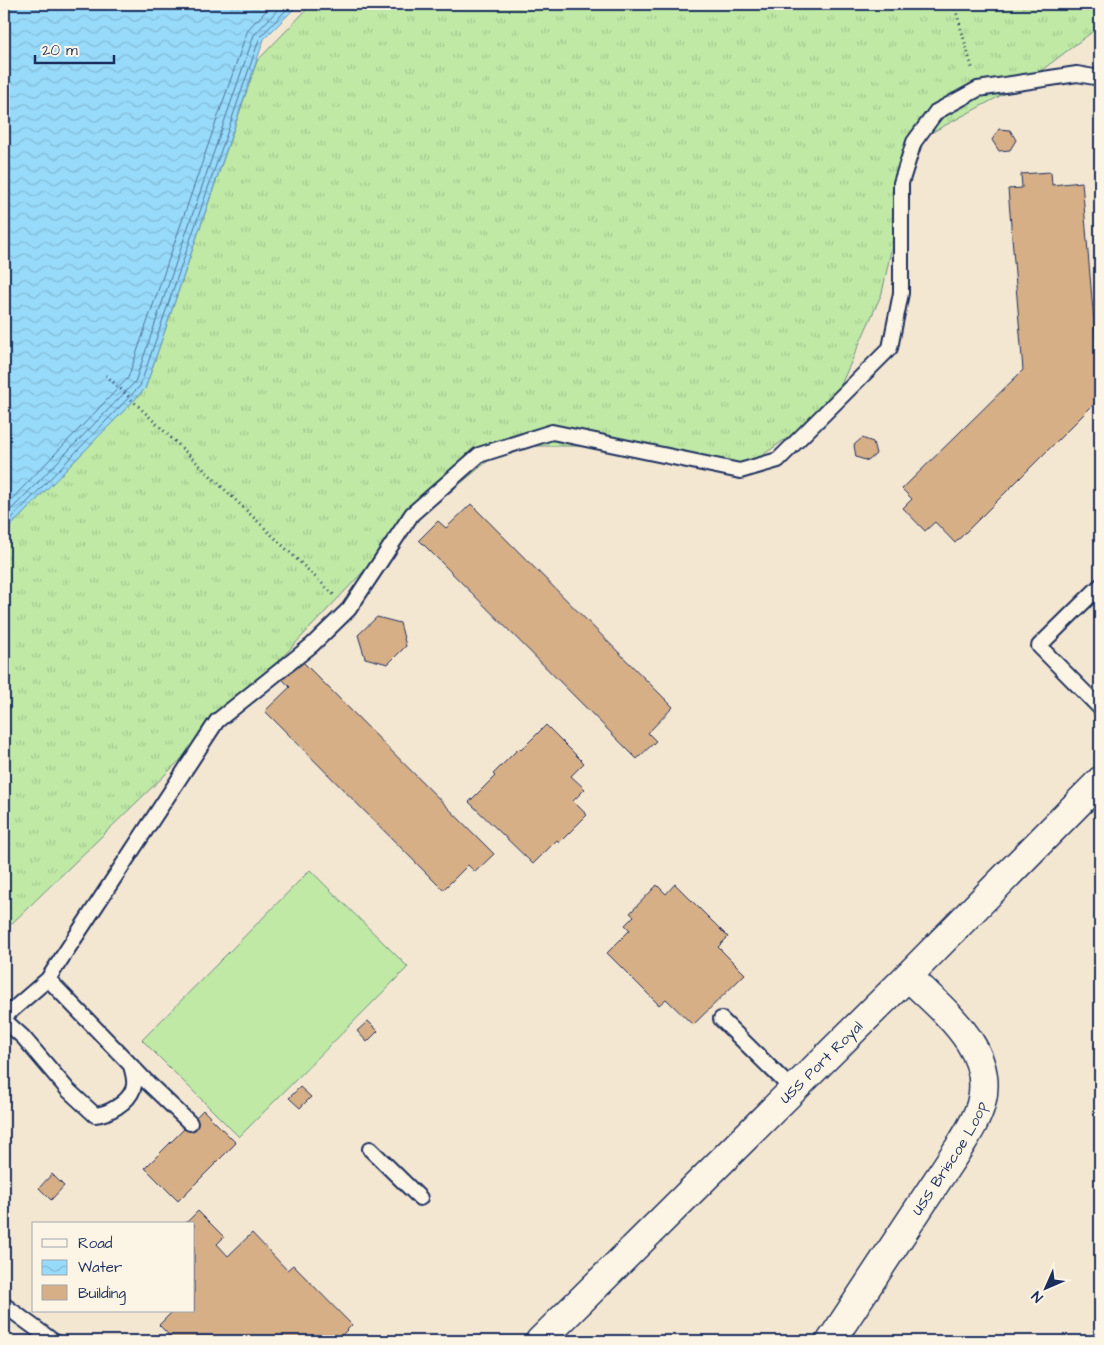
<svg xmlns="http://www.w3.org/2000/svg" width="1104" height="1345" font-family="'Architects Daughter',sans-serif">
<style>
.grass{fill:url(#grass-tufts);stroke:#6d8c82}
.pitch{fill:#bfe9a5;stroke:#6d8c82}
.water{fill:url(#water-waves);stroke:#6596bb}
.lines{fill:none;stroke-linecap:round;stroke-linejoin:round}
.shore{stroke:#4d739c;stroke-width:1}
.building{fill:#d6af87;stroke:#1b2f5e}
.service-casing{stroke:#1b2f5e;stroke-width:18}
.minor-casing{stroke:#1b2f5e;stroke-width:31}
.path{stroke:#1b2f5e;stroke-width:3;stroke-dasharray:1 4;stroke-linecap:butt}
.service{stroke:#fcf5e5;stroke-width:14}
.minor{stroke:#fcf5e5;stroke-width:28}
.labels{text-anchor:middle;stroke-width:4;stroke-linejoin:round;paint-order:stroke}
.street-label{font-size:15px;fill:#1b2f5e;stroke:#fcf5e5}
</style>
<defs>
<pattern id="grass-tufts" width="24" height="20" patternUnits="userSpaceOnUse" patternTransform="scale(1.25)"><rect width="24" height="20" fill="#bfe9a5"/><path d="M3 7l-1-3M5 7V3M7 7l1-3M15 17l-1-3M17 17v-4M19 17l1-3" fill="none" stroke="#a4c890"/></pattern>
<pattern id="water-waves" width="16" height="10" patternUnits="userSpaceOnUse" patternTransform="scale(1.25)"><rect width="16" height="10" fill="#97daf9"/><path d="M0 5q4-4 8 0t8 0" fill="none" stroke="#82bbd8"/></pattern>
</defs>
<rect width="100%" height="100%" fill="#f4e7d2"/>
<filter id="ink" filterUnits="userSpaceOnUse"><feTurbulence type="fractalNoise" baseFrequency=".02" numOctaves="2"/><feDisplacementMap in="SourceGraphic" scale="10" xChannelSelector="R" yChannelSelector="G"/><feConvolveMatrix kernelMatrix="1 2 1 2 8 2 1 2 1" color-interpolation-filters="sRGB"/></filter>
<g filter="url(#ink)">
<path class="grass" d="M312,4H1100V26L1026,82L914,142L882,293L831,407L740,471L619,446H506L397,536L238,704L4,931V533L145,389L257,61Z"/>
<path class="pitch" d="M310,870L408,967L239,1137L142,1040Z"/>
<path class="water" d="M4,4H299L264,39L145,389L4,533Z"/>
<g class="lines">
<path class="shore" d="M4,507L128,378L247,32L251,26L273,4
M4,517L135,382L254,35L283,4
M4,526L140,386L260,37L292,4"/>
</g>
<path class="building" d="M999,129L1010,130L1016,140L1010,150L999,151L992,140Z
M1051,172L1052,185L1082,182L1096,346H1100V370L1098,371L1099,399L955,543L935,522L925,531L903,508L912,499L902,489L1023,370L1008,189L1022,188L1021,174Z
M862,438L873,442L876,454L868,461L856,457L854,445Z
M471,504L673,707L648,733L656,741L637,759L419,540L438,521L446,528Z
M377,617L400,623L406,646L388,664L365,658L358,635Z
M301,660L494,854L475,872L468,865L443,890L265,711L290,687L282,679Z
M546,725L584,763L571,776L585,789L573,801L587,815L559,843L557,840L533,864L469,802L495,776L493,774L519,748L521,750Z
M675,884L728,937L718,947L745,974L693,1025L666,999L659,1005L607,953L630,930L625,925L634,916L630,913L657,885L666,894Z
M368,1021L378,1031L367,1042L357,1031Z
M300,1087L311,1097L300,1108L289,1098Z
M203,1110L236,1143L178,1201L145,1168Z
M52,1174L64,1186L51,1200L39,1188Z
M198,1211L224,1237L217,1244L228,1256L252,1233L287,1270L293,1265L352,1325L336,1341H175L159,1325L173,1311H194V1224H185Z"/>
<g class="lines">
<defs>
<path id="service" d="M1100,586L1039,646L1100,708
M48,979L147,1082L190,1123
M4,1017L48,979L217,721L312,645L349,609L412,514L479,455L552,432L740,471L778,460L890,348L901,293V183L914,142L936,112L978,89L1077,74L1100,78
M721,1019L793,1090
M4,1020L23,1037L68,1090L95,1115C108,1114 128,1103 133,1089C136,1082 133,1073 131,1066
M370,1149L420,1198
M4,1305L53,1341"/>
<g id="minor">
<path id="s1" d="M540,1341L908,976L1100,781"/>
<path id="s2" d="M831,1341L960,1146C968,1133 977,1119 981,1104C996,1049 942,1010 908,976"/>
</g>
</defs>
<use href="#service" class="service-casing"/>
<use href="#minor" class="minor-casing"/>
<path class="path" d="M954,4L973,71
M106,375L335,596"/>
<use href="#service" class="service"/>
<use href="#minor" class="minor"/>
</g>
</g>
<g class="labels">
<g class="street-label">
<text dy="5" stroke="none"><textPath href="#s1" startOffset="396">USS Port Royal</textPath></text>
<text dy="5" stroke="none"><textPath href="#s2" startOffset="218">USS Briscoe Loop</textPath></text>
</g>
</g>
<rect width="1104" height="1345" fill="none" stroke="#fcf5e5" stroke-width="20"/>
<rect x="10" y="10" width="1084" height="1325" fill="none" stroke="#1b2f5e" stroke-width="2" filter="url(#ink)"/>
<rect x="32" y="1222" width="162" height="90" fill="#fcf5e5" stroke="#a2a6af"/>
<rect x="42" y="1239" width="25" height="8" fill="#fcf5e5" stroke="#a2a6af"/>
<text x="78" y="1248" font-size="15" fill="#1b2f5e">Road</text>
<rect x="42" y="1260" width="25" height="15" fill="url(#water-waves)" stroke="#a2a6af"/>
<text x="78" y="1272" font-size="15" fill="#1b2f5e">Water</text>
<rect x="42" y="1285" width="25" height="15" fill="#d6af87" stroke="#a2a6af"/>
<text x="78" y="1298" font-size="15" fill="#1b2f5e">Building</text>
<g transform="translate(1046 1288) rotate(225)" stroke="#fcf5e5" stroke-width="4" paint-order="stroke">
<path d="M0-4L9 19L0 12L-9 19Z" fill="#1b2f5e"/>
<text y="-8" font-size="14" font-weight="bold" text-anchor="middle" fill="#1b2f5e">N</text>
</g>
<path d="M35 55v8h79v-8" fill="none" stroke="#1b2f5e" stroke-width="2.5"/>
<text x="42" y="55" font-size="15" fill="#1b2f5e" stroke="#fcf5e5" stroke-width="4" paint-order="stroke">20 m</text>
</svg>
